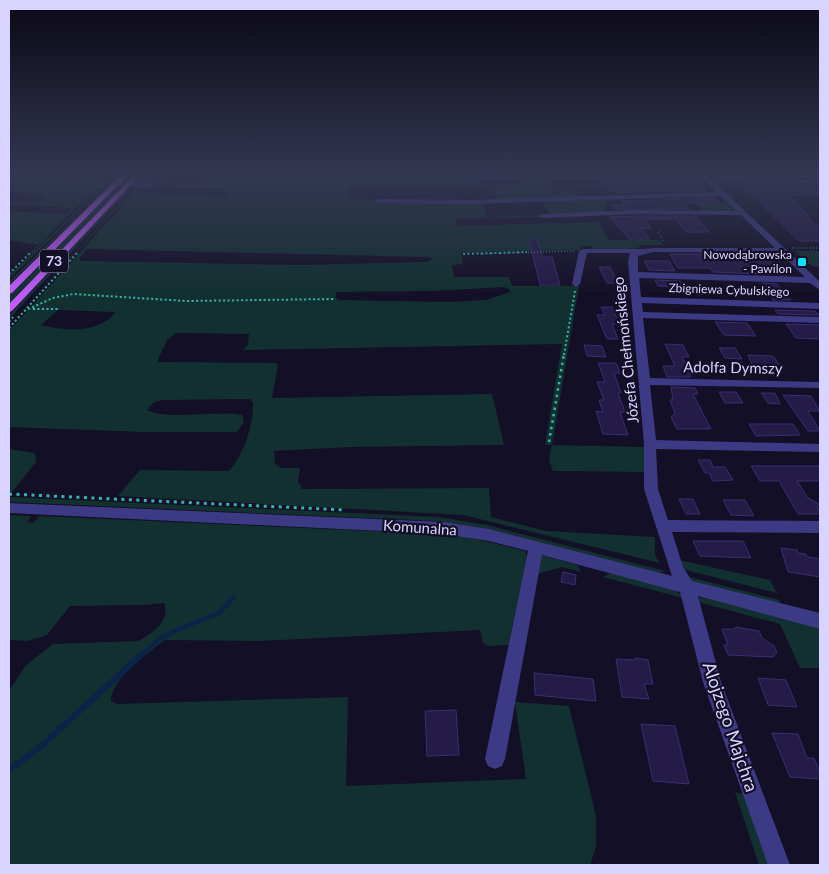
<svg xmlns="http://www.w3.org/2000/svg" width="829" height="874" font-family="Lato,sans-serif">
<style>
.green{fill:#12302f;fill-rule:evenodd}
.lines{fill:none;stroke-linecap:round;stroke-linejoin:round}
.stream-far1{stroke:#0c2248;stroke-width:4.5}
.stream{stroke:#0c2248;stroke-width:6}
.building{fill:#241b47;stroke:#3b2d73}
.path-far3{stroke:#2fb8b0;stroke-width:1;stroke-dasharray:1 2;stroke-linecap:butt}
.path-far2{stroke:#2fb8b0;stroke-width:2;stroke-dasharray:2 2.5;stroke-linecap:butt}
.path-far1{stroke:#2fb8b0;stroke-width:2.5;stroke-dasharray:2.5 4;stroke-linecap:butt}
.path{stroke:#2fb8b0;stroke-width:3;stroke-dasharray:3 4.5;stroke-linecap:butt}
.minor{fill:#3d3a85;fill-rule:evenodd}
.major{fill:#c25bff;fill-rule:evenodd}
.poi-dot{fill:#00e5ff;stroke:#130f26;stroke-width:2}
.labels{text-anchor:middle;stroke-width:4.5;stroke-linejoin:round;paint-order:stroke}
.far-poi-label{font-size:12px;fill:#d9d4ff;stroke:#130f26;text-anchor:end}
.far-street-label{font-size:12px;fill:#d9d4ff;stroke:#130f26}
.shield{fill:#130f26;stroke:#9e99be;stroke-width:1}
.shield-label{font-size:14px;font-weight:bold;fill:#d9d4ff}
.street-label{font-size:15px;fill:#d9d4ff;stroke:#130f26}
.near-street-label{font-size:18px;fill:#d9d4ff;stroke:#130f26}
</style>
<rect width="100%" height="100%" fill="#130f26"/>
<path class="green" d="M9,174L83,180L93,175L112,174L102,180L103,183L37,245L9,240V211L62,214L69,212L71,208L9,204V202H35L47,196L9,191Z
M115,174H117L9,279V276Z
M180,174H533L476,176L478,184L470,187H350L347,199L482,202L487,217L541,215L542,217L456,219L457,226L598,222L609,240H660L664,245H643L635,249H593L591,246H581L580,250L461,253L463,264L452,265L454,277H509L512,286H579L552,445L645,447V472L553,471L549,460L552,445H545L562,344L243,350L248,345L249,334L176,333L167,340L157,362L274,363L278,364L272,398L492,394L504,445L349,447L274,451L275,464L281,468H300L298,481L302,489L489,488L491,517L546,531L655,537V555L660,563L463,515L118,496L140,470L229,471C244,454 253,426 253,403L250,399L163,400L154,402L147,410C168,421 216,410 242,415L244,422L237,432H143L9,427V331L134,193L146,188L149,189L140,193L225,197L228,193L224,190L153,188L159,182L199,184L204,182L207,176ZM87,249L429,257L433,259L426,262L301,265L81,261L79,259ZM504,287L510,289V292L486,300L448,302L338,300L336,297V292L432,291ZM58,310L114,312L115,313C97,334 66,331 41,325Z
M546,175L554,185L521,186L516,176Z
M145,187L129,195L9,325L133,189Z
M549,187L558,194L562,191H575L581,198L497,200L494,188Z
M102,191H104L9,285V282Z
M112,191H118L9,304V296Z
M125,191H128L9,319V315Z
M608,198L604,212L550,214L540,200Z
M695,203H726L735,212L702,211Z
M795,251H820V267L812,266Z
M9,449L35,453L36,462L12,492H9Z
M9,497L439,517L487,525L665,571L659,573L481,528L436,521L9,502Z
M9,515L31,516L27,522L33,523L39,516L459,535L525,551L527,557L508,645L488,646L483,643L480,630L260,641L165,640C148,653 111,679 111,701L117,704L348,697L346,786L526,779L515,702L569,706L596,816V847L590,865H9V691L26,665L53,644L138,641C152,634 171,620 164,603L142,605L70,606L47,635L28,641L9,640Z
M541,555L577,565L581,572L562,567L537,574Z
M679,560L770,580L777,593L682,569Z
M611,573L676,590L683,598L603,577Z
M685,576L780,600L779,604L693,582Z
M700,597L820,627V668H800L780,624L698,602Z
M735,792L744,794L770,865H759Z"/>
<g class="lines">
<path class="stream-far1" d="M140,656L153,644L172,632L219,613L234,597"/>
<path class="stream" d="M9,770L39,748L141,655"/>
</g>
<path class="building" d="M681,177L689,184L700,183L707,190L614,193L600,179Z
M738,181L817,186L820,190V196L788,194L820,230V241H799Z
M715,198L719,203H686L690,209H614L612,205H625L622,201Z
M636,216H696L709,232H686L676,219H645L651,228H641L650,239H629L610,217Z
M536,238L543,257H552L560,285H540L529,240Z
M670,254L769,255L786,275L713,272L710,268H678Z
M644,261H669L675,271L649,270Z
M599,267H610L618,283H607Z
M655,280L680,281L684,287L658,286Z
M762,283L777,284L791,300H773L770,294H772Z
M601,307H612L620,324H612L618,339H607L597,315H605Z
M775,310L815,311L819,315L778,314Z
M715,322L747,323L756,336L724,335Z
M786,324L820,325V339L796,338Z
M665,344L683,345L689,357H682L691,377H667L663,366H675Z
M584,345L602,346L606,357L587,356Z
M719,348H735L742,359L725,358Z
M748,355L773,356L782,368L753,367Z
M598,363H616L620,373H614L621,393H618L625,412H620L628,435L603,434L596,411L603,412L599,400H604L597,382H605Z
M671,387L695,388L698,394H693L711,429H677L671,417L675,414L670,400H673Z
M719,392H736L743,403H725Z
M761,393H775L780,404L768,403Z
M783,395L811,396L820,411H808L820,431H808Z
M749,424H793L800,435L756,436Z
M698,460H710L713,467H725L733,480L713,481L709,473H705Z
M751,466H820V481H797L808,498L819,504L817,506L820,514H798L779,481H760Z
M679,499H693L700,514H686Z
M723,500H745L754,516L731,515Z
M693,541H743L751,558L700,556Z
M781,548L797,550L798,553L806,554L807,557L820,559V577L788,572Z
M563,572L576,575L575,585L561,582Z
M736,627L759,631L762,638L774,646L777,652L773,657L728,655L724,645H728L722,629H734Z
M635,658L648,660L653,684H644L649,699L622,697L616,659L635,660Z
M534,673L593,679L596,701L535,695Z
M758,678L786,680L797,707L768,705Z
M456,710L459,755L427,756L425,711Z
M641,724L675,726L689,784L653,781Z
M772,733L798,734L807,758H814L820,772V779L790,777Z"/>
<g class="lines">
<path class="path-far3" d="M410,176H465
M660,230L658,232L664,242
M792,248H820
M30,254L49,235
M480,254L574,251"/>
<path class="path-far2" d="M463,254L527,252
M9,274L31,252
M33,309H59
M24,311L53,298L73,294L186,301L335,299
M9,322L13,317
M9,328L77,253
M564,355L575,291"/>
<path class="path-far1" d="M549,442L564,354"/>
<path class="path" d="M9,494L345,510"/>
<path class="minor" d="M573,174L570,176L474,178L471,176L481,174Z
M699,174L820,180V184L710,178L816,278L820,282V290L810,283L639,278L641,297L820,303V309L642,303L643,312L820,317V323L643,318L650,378L820,382V388L650,385L656,440L820,444V452L656,449L658,489L668,520L820,521V533L672,532L683,567L692,581L820,613V629L698,596L721,682L790,865H768L703,682L680,592L542,555L505,759L502,766L495,769L488,766L485,759L528,551L489,541L444,534L9,513V503L444,522L489,529L672,576L644,489V444L628,261L630,253H587L580,284L576,287L572,284L579,251L583,249H645L653,248H775L741,215L636,214L542,218L538,216L542,214L636,210L736,211L721,196L472,204L379,203L376,201L379,199L472,200L717,192ZM653,252L780,253L805,277L638,272V256Z
M115,183H152L155,185L152,187L113,186L112,185Z"/>
<path class="major" d="M122,174H129L12,293L9,294V286Z
M135,174H141L12,311L9,312V304Z"/>
</g>
<linearGradient id="sky" x2="0" y2="1"><stop stop-color="#0a0815"/><stop offset="0.59" stop-color="#333752"/><stop offset="1" stop-color="#333752" stop-opacity="0"/></linearGradient>
<rect width="829" height="296" fill="url(#sky)"/>
<rect class="poi-dot" x="797" y="257" width="10" height="10" rx="2.5"/>
<g class="labels">
<g class="far-poi-label">
<text x="792" y="259">Nowodąbrowska<tspan x="792" dy="14">- Pawilon</tspan></text>
</g>
<g class="far-street-label">
<text transform="translate(729 290) rotate(2)" y="4">Zbigniewa Cybulskiego</text>
</g>
<rect class="shield" x="40" y="249.5" width="28" height="23" rx="4"/>
<g class="shield-label">
<text x="54" y="266">73</text>
</g>
<g class="street-label">
<text transform="translate(626 350) rotate(-96)" y="5">Józefa Chełmońskiego</text>
<text transform="translate(733 368) rotate(1)" y="5">Adolfa Dymszy</text>
<text transform="translate(420 528) rotate(4)" y="5">Komunalna</text>
</g>
<g class="near-street-label">
<text transform="translate(730 727) rotate(71)" y="6">Alojzego Majchra</text>
</g>
</g>
<rect width="829" height="874" fill="none" stroke="#d9d4ff" stroke-width="20"/>
</svg>
